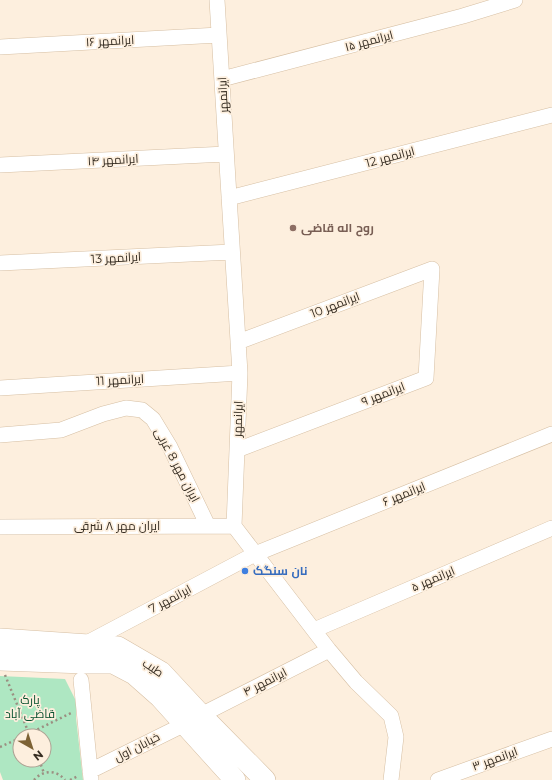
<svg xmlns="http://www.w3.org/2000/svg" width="552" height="780" font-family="Montserrat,Cairo,sans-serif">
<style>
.green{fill:#aee7c2;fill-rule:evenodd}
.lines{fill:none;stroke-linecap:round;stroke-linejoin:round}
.street-casing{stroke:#d6bfa3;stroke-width:16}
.secondary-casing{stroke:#d6bfa3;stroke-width:22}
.path{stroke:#9b8f81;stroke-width:2.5;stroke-dasharray:2 3;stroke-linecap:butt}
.street{stroke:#fff;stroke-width:15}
.secondary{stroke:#fff;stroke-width:21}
.education-dot{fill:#8d6e63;stroke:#fdefde;stroke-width:1.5}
.shop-dot{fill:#3f7fe0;stroke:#fdefde;stroke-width:1.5}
.labels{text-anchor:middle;stroke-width:3.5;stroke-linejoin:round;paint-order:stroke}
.street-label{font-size:12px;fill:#362d22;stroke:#fdefde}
.education-label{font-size:12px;font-weight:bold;fill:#785e54;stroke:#fdefde;text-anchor:start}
.shop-label{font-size:12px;font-weight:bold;fill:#366cbe;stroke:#fdefde;text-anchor:start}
.park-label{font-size:12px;fill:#08512f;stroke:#fdefde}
</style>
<rect width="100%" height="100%" fill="#fdefde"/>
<path class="green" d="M0,676L65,679L76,701V718L83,780H3L0,772ZM20,736H44V760H20Z"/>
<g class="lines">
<defs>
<path id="street" d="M217,0L228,180L240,373L234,526L329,650L356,682L391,716L396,737L391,780
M0,47L219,35
M222,79L463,16L515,0
M0,165L226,154
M229,198L552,115
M0,263L232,252
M0,388L240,373
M0,435L61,430L103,414L126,408L142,410L153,419L170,447L208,526
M237,450L426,378L432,269L238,342
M0,527L234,526
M314,630L552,528
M85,644L255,554L552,434
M81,680L91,779
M201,715L329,650
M90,771L185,724
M438,780L552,739"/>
<path id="secondary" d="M0,639L118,647L161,672L201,715L265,780
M0,660L85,663H113L134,674L160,697L235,780"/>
</defs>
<use href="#street" class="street-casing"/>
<use href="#secondary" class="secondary-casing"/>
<path class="path" d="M5,675L30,736
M24,736L71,713
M0,747L20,738
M39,760L44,773
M34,780C43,770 56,769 65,780
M70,780L78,776"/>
<use href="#street" class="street"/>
<use href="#secondary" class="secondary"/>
</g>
<circle class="education-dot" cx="293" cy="228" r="4"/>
<circle class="shop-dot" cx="245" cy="571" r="4"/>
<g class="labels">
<g class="street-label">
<text transform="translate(110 41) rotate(-3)" y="4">ایرانمهر ۱۶</text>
<text transform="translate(369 41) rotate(-15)" y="4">ایرانمهر ۱۵</text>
<text transform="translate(223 95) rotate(-93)" y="4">ایرانمهر</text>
<text transform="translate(390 157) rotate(-15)" y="4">ایرانمهر 12</text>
<text transform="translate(113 160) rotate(-3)" y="4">ایرانمهر ۱۴</text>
<text transform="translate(116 258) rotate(-3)" y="4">ایرانمهر 13</text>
<text transform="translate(335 305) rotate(-21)" y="4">ایرانمهر 10</text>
<text transform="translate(120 380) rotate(-3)" y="4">ایرانمهر 11</text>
<text transform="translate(383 394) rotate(-21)" y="4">ایرانمهر ۹</text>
<text transform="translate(238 419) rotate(-88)" y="4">ایرانمهر</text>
<text transform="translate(177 465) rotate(62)" y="4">ایران مهر 8 غربی</text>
<text transform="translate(404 494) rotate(-22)" y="4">ایرانمهر ۶</text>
<text x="117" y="530">ایران مهر ٨ شرقی</text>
<text transform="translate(433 579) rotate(-23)" y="4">ایرانمهر ۵</text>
<text transform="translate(170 599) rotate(-28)" y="4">ایرانمهر 7</text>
<text transform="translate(153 668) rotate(34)" y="4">طیب</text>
<text transform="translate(265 682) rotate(-27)" y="4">ایرانمهر ۴</text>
<text transform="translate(137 747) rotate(-27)" y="4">خیابان اول</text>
<text transform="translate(495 759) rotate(-20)" y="4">ایرانمهر ۳</text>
</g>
<g class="education-label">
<text x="301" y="232">روح اله قاضی</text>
</g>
<g class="shop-label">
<text x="253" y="575">نان سنگک</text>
</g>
<g class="park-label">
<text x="30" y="704">پارک<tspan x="30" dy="14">قاضی آباد</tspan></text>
</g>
</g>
<g transform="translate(32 748) rotate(141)"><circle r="19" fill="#fdefde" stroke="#ada193"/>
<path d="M0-3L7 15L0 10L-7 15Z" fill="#7d6235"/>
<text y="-6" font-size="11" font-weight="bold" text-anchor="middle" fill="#362d22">N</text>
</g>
</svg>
